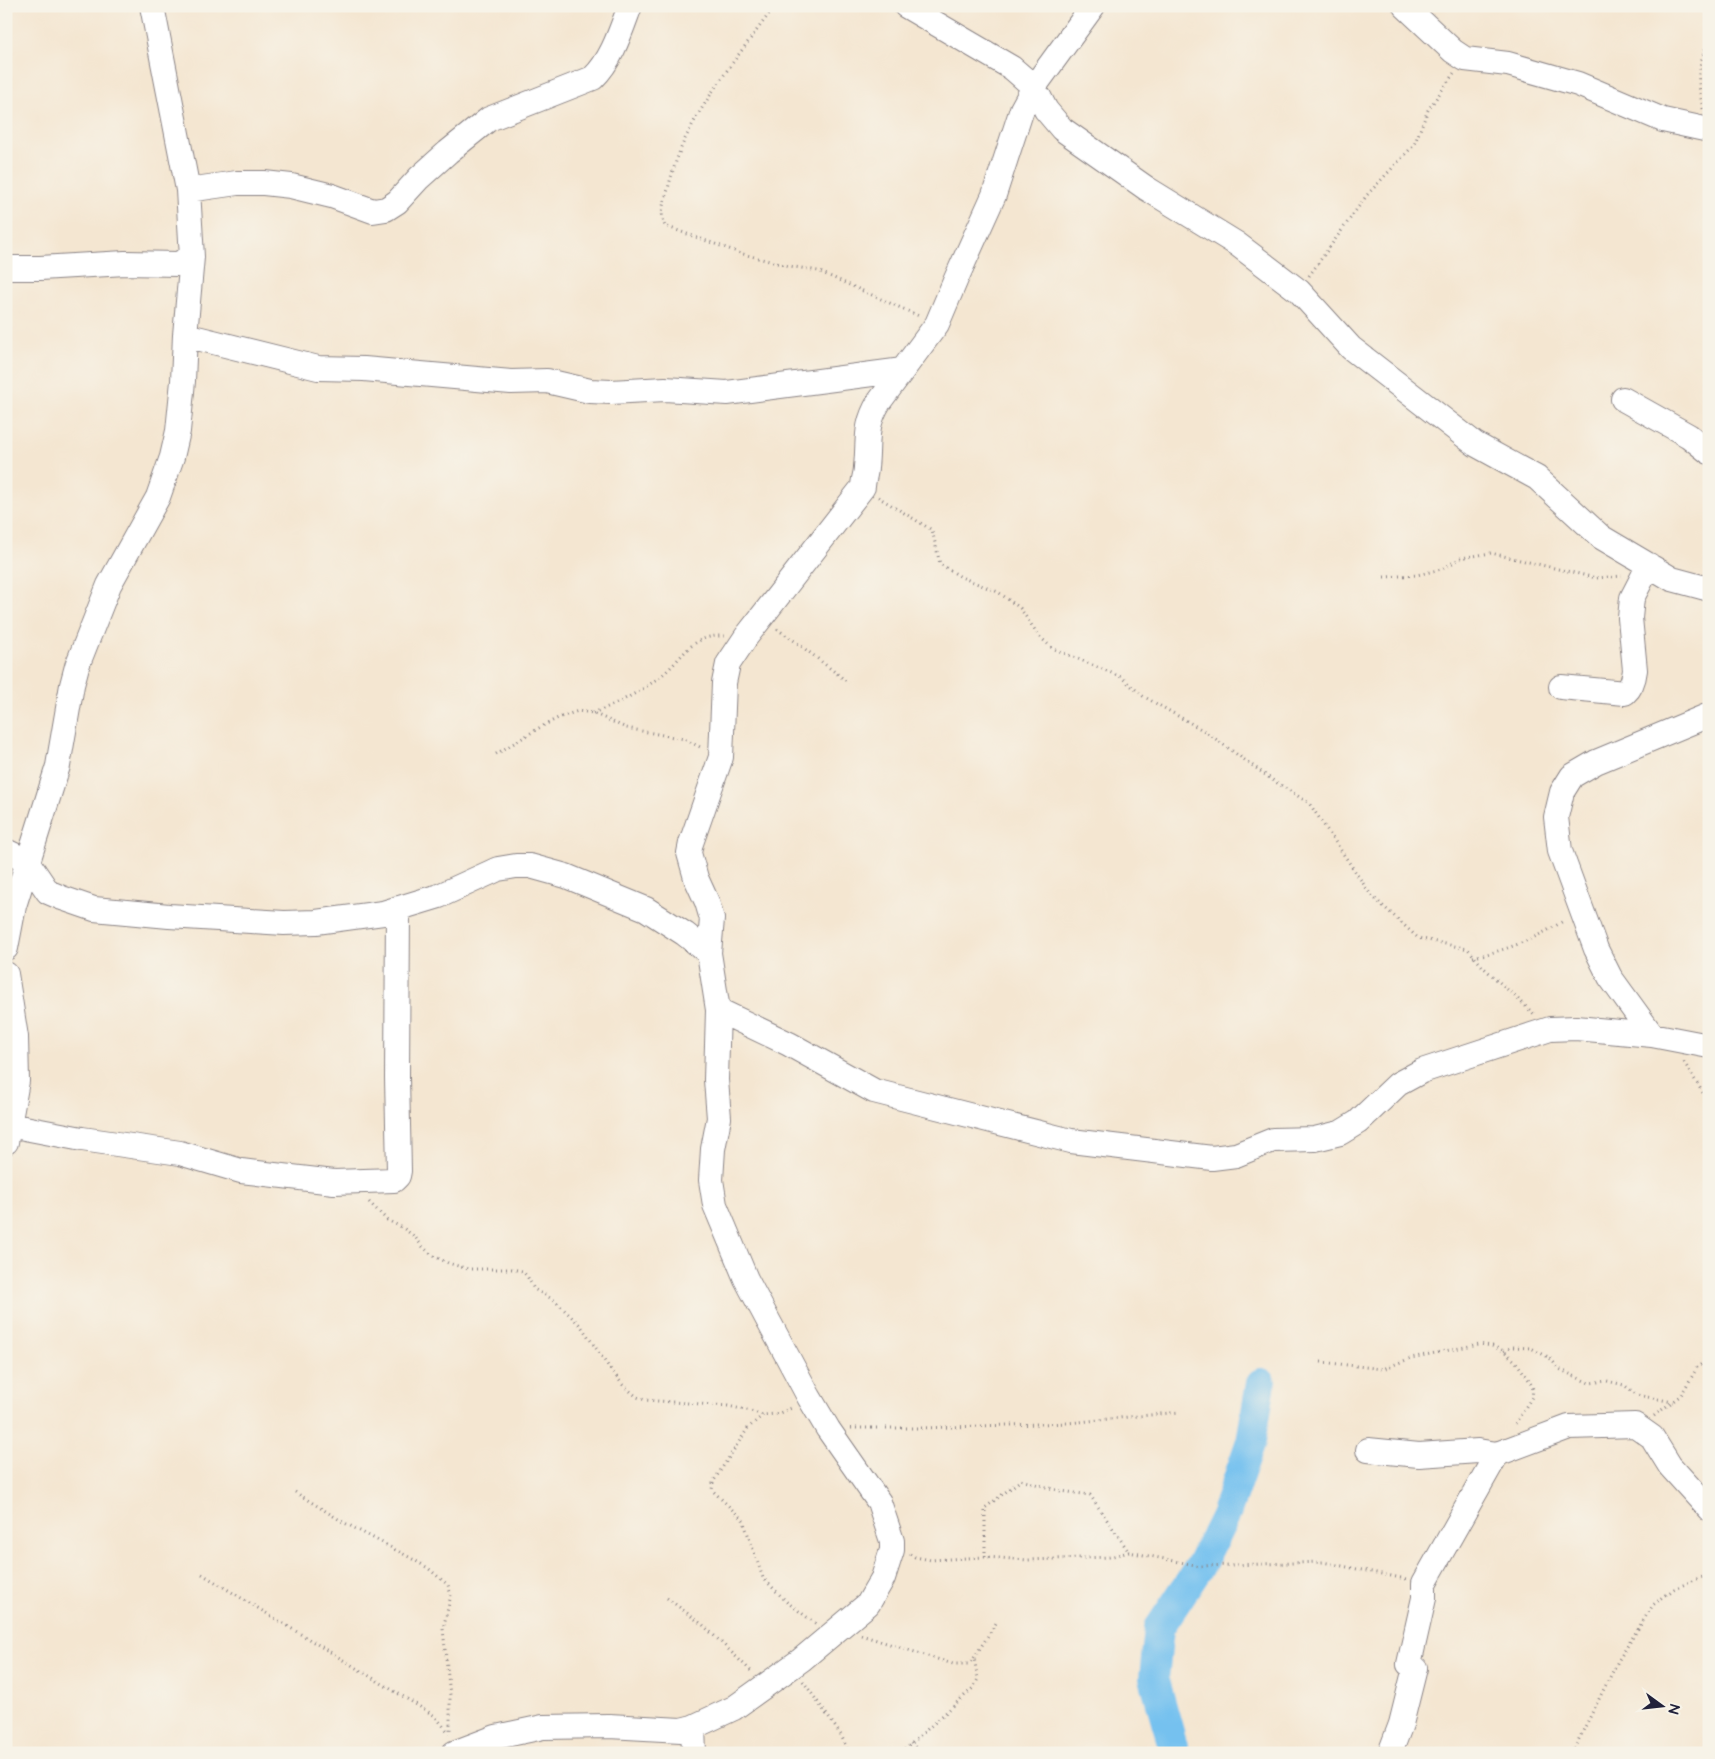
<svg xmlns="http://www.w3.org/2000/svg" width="1715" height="1759" font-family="'Architects Daughter',sans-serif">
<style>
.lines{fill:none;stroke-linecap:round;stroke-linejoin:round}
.river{stroke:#75c1ef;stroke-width:30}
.minor-casing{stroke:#8b8486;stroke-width:26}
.path{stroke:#8b8486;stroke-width:3;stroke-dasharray:1 4;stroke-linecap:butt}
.minor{stroke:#fff;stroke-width:24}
</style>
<rect width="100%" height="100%" fill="#f7f3e8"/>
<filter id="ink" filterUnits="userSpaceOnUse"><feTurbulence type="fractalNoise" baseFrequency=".02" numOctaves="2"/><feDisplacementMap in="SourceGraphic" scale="10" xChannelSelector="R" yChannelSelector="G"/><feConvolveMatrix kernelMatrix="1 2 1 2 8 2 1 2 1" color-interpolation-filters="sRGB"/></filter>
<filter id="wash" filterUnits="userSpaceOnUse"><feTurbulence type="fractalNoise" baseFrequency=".0096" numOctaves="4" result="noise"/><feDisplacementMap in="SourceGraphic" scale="20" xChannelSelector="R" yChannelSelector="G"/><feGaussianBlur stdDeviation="1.12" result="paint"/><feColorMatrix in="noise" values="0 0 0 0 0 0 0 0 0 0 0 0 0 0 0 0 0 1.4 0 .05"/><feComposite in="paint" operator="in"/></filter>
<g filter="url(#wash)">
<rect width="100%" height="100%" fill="#f4e6d1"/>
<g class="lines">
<path class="river" d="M1173,1753V1746L1154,1678L1159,1628L1200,1566L1225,1516L1251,1441L1261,1383"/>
</g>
</g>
<g filter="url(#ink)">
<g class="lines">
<defs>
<path id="minor" d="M906,6L1012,68L1034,87L1046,110L1062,129L1146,188L1237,244L1299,291L1351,348L1475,444L1537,478L1601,537L1672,579L1709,589
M1405,6L1453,51L1465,59L1508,64L1578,84L1663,120L1709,130
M188,190L237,183H264L291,186L332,196L373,211L386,209L397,202L419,178L448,152L489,119L593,78C612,60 621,30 630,6
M6,268H40L125,263L178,264L192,257
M185,335L318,368L364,369L511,382L547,381L590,391L611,392L665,389L727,393L903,370
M1623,399L1689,436L1709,452
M1561,687L1625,693C1632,687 1634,679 1635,670L1630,618L1632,598L1649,565
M6,851L27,861L48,892L62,898L94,909L169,916L284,923L316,922L383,913L439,896L498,869L516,866H530L566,876L646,909L685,934L709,953
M6,948L14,906L58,766L72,685L77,666L109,585L158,497L172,457L178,431L183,381L185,335L192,257L188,190L152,6
M6,974L16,1037L17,1081L6,1142
M718,1010L789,1044L874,1091L1071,1141L1212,1158L1236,1155L1273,1140L1315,1139L1340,1133L1358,1122L1398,1084L1422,1071L1550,1029L1576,1028L1652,1035L1709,1046
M1652,1035L1610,977L1596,949L1560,851L1556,817L1562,792L1572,776L1596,762L1709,715
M9,1125L82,1139L180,1153L241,1171L334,1182L394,1180L398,1176L399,1171L397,1078L398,908
M1368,1450L1419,1455L1478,1451L1497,1454L1569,1427L1635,1425L1652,1437L1670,1466L1709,1509
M693,1727L694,1753
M454,1753L496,1737L543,1727L609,1726L681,1730L693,1727L734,1708L801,1660L868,1604L883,1578L892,1550V1541L879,1502L828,1429L809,1397L746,1279L715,1205L711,1180L713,1149L719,1118L716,1080L718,1010L709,953L712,919L707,902L696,878L689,853L691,843L721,757L724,683L728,664L746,637L863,487C863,480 866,474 866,467C869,440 864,427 879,402L937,324L956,279L994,195L1022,109L1034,87L1093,6
M1390,1753L1401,1724L1415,1668L1409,1664L1424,1598V1583L1497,1454"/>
</defs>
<use href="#minor" class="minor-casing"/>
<path class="path" d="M775,6C744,48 708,92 685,139C678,154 672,172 668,189C664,202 659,213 665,226L743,254L784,265L818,271L919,316
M1703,109C1697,79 1696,69 1709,41
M1309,276L1367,195L1414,145L1428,110L1454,73
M878,497L932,530L940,564L961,577L998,592L1020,608L1039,636L1052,648L1121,677L1143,696L1206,732L1271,779L1309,803L1371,895L1418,938L1468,949L1483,967L1534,1014
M1384,577L1417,575L1442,569L1461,558L1491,553L1596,578L1622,576
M777,629L796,642L849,683
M593,713C616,704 637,694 657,679C684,660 688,634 725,636
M496,754L539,728L558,718L578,711L593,713L626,728L684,739L702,748
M1473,957C1508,950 1535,939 1565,920
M1684,1062L1703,1093L1709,1097
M369,1202L387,1220L403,1228L415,1237L422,1246L432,1255L448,1263L468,1269H512L522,1271L527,1276L534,1289L554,1300L581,1326L608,1366L623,1385L637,1397L645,1400L728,1406L751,1411L763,1415L777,1414L794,1407
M1504,1351L1512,1347L1531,1348L1550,1358L1559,1369L1589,1383L1607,1381L1624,1385L1637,1395L1673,1402
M1321,1362L1383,1369L1411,1358L1469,1346L1479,1344L1492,1346L1504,1351L1516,1362L1529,1380L1533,1389L1532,1397L1513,1427
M763,1415L748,1428L713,1482L712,1490L743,1520L763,1578L787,1602L816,1624
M1654,1416L1681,1395L1697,1368L1709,1357
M851,1428H921L1068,1423L1180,1412
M295,1492L343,1522L409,1557L428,1568L448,1585L451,1595L443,1629L450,1695V1734
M910,1554L915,1557L931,1560L985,1557L1028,1560L1109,1557L1129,1552L1200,1566L1323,1562L1406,1579
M985,1557V1508L1021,1480L1061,1491L1090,1495L1129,1552
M202,1574L435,1716L449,1733
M667,1598L703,1625L752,1672
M861,1635L953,1664H968L974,1658L996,1623
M803,1681L841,1735L849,1753
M911,1743L921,1753
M901,1753L973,1688L978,1679L974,1658
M1572,1753L1618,1661L1653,1605L1674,1589L1699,1578L1709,1576"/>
<use href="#minor" class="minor"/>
</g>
</g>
<rect width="1715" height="1759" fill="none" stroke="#f7f3e8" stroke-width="25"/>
<g transform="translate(1662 1706) rotate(105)" stroke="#f7f3e8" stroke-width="4" paint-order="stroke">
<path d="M0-4L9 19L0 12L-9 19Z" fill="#22223b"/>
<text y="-8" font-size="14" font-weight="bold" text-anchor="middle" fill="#22223b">N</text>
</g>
</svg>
